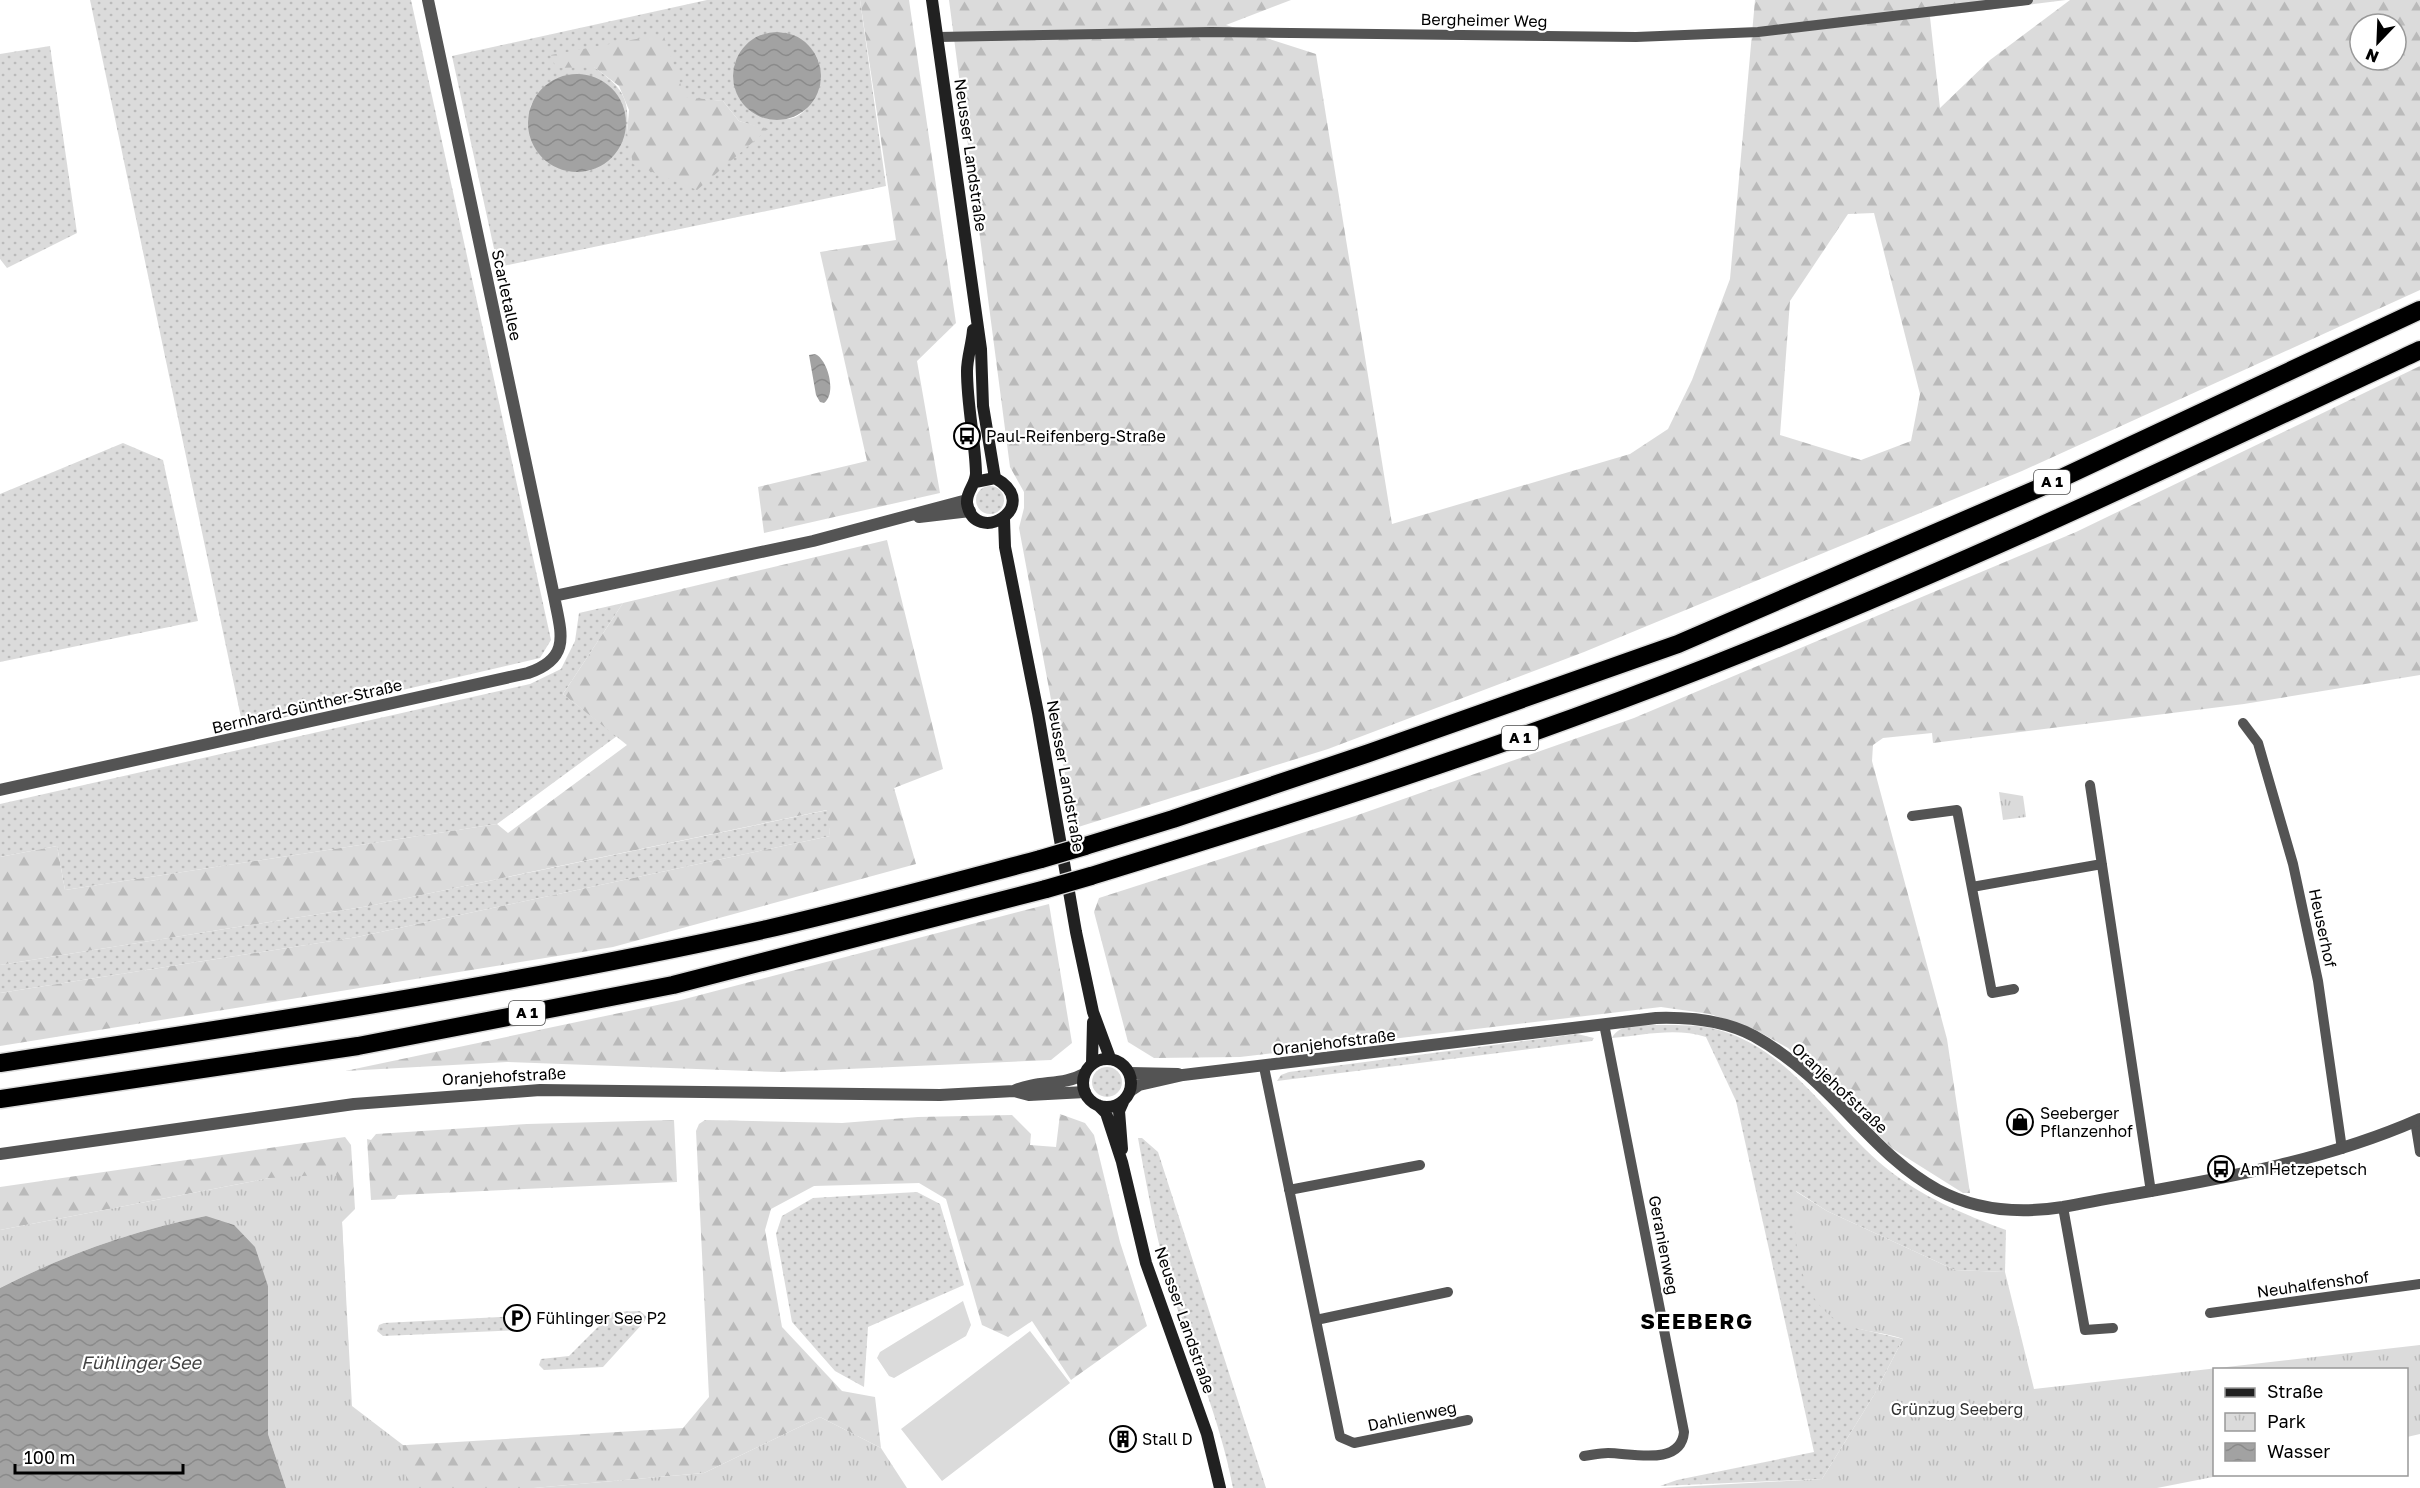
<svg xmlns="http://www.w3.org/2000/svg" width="2420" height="1488" font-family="'Golos Text',sans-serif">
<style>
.grass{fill:url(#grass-dots);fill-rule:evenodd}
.forest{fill:url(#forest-firs);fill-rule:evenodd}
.park{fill:url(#park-tufts)}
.pitch{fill:#dbdbdb}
.water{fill:url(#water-waves)}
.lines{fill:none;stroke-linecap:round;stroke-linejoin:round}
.motorway-casing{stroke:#dbdbdb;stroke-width:21}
.minor{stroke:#545454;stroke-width:10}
.tertiary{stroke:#545454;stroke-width:12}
.secondary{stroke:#212121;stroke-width:12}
.motorway{stroke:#000;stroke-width:18}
.motorway-bridge-casing{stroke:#dbdbdb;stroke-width:21;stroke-linecap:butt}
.motorway-bridge{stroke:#000;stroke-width:18}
.labels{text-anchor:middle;stroke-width:4.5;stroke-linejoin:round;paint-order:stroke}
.shield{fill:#fff;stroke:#4c4c4c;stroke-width:1.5}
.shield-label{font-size:15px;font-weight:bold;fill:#000}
.street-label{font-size:16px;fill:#000;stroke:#fff}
.poi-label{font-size:16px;fill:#000;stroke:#fff;text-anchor:start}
.park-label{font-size:16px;fill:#323232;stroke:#fff}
.water-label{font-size:18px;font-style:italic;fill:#434343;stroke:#fff}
.district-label{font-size:22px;font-weight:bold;letter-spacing:1.5px;fill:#000;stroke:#fff}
</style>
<defs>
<pattern id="grass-dots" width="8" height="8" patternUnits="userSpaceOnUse" patternTransform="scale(1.5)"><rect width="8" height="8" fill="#dbdbdb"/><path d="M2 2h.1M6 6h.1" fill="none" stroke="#bababa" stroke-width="1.8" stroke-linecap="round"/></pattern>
<pattern id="forest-firs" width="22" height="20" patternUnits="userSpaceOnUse" patternTransform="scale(1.5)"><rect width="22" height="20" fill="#dbdbdb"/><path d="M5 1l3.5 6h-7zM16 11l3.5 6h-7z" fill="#bababa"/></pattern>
<pattern id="park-tufts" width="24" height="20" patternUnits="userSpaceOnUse" patternTransform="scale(1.5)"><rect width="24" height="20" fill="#dbdbdb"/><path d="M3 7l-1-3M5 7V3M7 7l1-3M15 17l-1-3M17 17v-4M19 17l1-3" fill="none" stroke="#bababa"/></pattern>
<pattern id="water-waves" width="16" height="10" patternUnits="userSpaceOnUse" patternTransform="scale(1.5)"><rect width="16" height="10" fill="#a2a2a2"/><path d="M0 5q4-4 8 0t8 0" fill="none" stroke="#8a8a8a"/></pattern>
</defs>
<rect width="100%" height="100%" fill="#fff"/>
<path class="grass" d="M90,0H411L551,640L540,658L243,727Z
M707,0H860L886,186L498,267L452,56ZM783,32C820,44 830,70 810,103C796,126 779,120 759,110C754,108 746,105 742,102C737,97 735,87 734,80C730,51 757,33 783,32ZM594,67L685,98L723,101L739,121L767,130L627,133C630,96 622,88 594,67ZM595,78C638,103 635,151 589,171L528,120L531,105L539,92Z
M50,46L77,233L7,268L0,259V54Z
M123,443L163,460L198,621L0,662V494Z
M976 500a14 14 0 1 1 28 0a14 14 0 1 1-28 0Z
M623,603L563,694L617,736L497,824L65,890L57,846L0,857V804L530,684L561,669L575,641L579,613Z
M828,810L830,836L357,937L0,993V965L369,906Z
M1651,1025C1674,1025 1697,1024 1719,1030C1791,1050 1831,1123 1886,1168C1922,1197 1963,1214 2006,1230L2005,1272L1955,1270L1827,1211L1796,1191L1856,1328L1903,1339L1874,1395L1822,1479L1660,1486L1677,1480L1814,1452L1736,1101L1706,1037C1676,1027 1643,1035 1612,1038C1619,1024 1637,1026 1651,1025Z
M1577,1034L1594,1038L1592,1041L1277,1081L1281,1075L1289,1072Z
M1092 1082a15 15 0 1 1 30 0a15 15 0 1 1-30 0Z
M1138,1138H1142L1158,1152L1266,1488H1233C1220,1418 1191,1354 1170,1286C1156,1237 1147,1188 1138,1138Z
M917,1192L940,1204L964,1285L868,1327L864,1387L835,1371L792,1322L776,1234L782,1216L813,1198Z
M640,1311L647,1317L644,1322L603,1367L544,1370L539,1365L541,1359L569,1356L613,1312Z
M522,1316L526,1321L523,1330L383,1336L377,1331L379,1325L384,1323Z"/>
<path class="forest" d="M860,0H909L956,323L917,361L940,493L764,533L758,487L867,461L820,252L896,240Z
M949,0H1291L1226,25L1316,54L1392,524L1630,454L1668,429L1692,380L1730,279L1755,0H2066L1930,17L1940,108L1990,60L2070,0H2420V290L2022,471L1584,652L1328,749L1075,828L1019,528L1024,508V492L1010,467ZM2360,24H2396V60H2360ZM1874,213L1920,394L1911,441L1861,460L1780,435L1790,301L1848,214Z
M663,34L685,97L723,101L739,121L768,129L697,190L633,164L627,133L629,110L619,86L594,67L556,68L551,55Z
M2420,366V675L2244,704L1933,743L1932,733L1883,738L1873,745L1872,761L1947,1039L1970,1193H1963L1893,1149L1788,1048L1754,1029L1710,1014L1661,1007L1240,1057L1154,1058L1128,1042L1094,912L1099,898L1355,816L1634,718L2076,532Z
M887,540L943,769L894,788L916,864L613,947L0,1046V993L357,937L830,836L827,810L369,906L0,965V857L57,846L65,890L497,824L508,833L627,745L563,694L623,603Z
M1049,904L1072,1043L1051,1060L779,1072L507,1062L345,1071L681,1000Z
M1060,1114L1085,1123L1094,1135L1120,1242L1147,1326L1071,1380L1032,1321L1008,1337L982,1325L946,1199L919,1183L814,1186L771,1209L765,1230L782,1327L842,1391L875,1397L881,1448L820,1417L704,1473L534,1488H369L374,1447L683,1428L709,1397L696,1131L699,1124L705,1120L842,1123L918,1117L1012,1115L1031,1134L1030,1145L1056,1147Z
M674,1120L677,1182L398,1195L395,1199L371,1200L367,1139L371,1140L376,1134L527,1124Z
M345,1137L351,1145L355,1209L342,1222L348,1345L270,1178L0,1230V1187Z"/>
<path class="park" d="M1999,792L2023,796L2026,817L2003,820Z
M336,1174L342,1222L352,1406L403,1445L407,1488H286L268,1434V1286L206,1216C134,1230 65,1255 0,1288V1230L270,1178Z
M1795,1191L1827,1211L1955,1270L2005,1272L2034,1389L2420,1345V1434L2407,1437L2406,1370H2214V1474L2223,1475L2157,1488H1660L1822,1479L1874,1395L1903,1339C1881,1331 1852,1332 1832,1317C1794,1289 1794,1233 1795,1191Z
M820,1417L881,1448L907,1488H534L704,1473Z"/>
<path class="pitch" d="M963,1301L971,1325L966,1336L894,1378L889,1376L877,1358L880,1352Z
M1030,1331L1070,1383L942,1481L901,1429Z"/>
<path class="water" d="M733 76a44 44 0 1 1 88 0a44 44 0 1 1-88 0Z
M528 123a49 49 0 1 1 98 0a49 49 0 1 1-98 0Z
M815,354C828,359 837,394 824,403L820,402L816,395L809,355Z
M206,1216L234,1225L255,1247L268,1286V1434L286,1488H0V1288C65,1255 134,1230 206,1216Z"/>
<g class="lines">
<defs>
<path id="motorway" d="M1085,846L1173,819L1369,753L1678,644L2053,482L2420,310
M1091,876C1300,812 1507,746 1710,666C1951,571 2186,460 2420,350
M0,1063C257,1024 513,985 767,929C859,908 950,883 1041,859
M0,1099L358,1046L673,985L1046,889"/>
</defs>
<use href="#motorway" class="motorway-casing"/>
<path class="minor" d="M938,37L1211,32L1636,37L1758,32L2028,0
M2243,723L2258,743L2293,864L2318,981L2342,1149
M2090,785L2151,1192
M1912,816L1957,810L1992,993L2014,989
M1972,887L2102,864
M1264,1067L1340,1437L1354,1443L1468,1420
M2415,1121L2420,1152
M1289,1190L1420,1165
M2063,1207L2085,1330L2113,1328
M2210,1313L2420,1284
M1316,1320L1448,1292
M1584,1456C1592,1455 1600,1453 1608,1453C1631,1453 1681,1467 1684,1432L1604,1024"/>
<path class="tertiary" d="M919,517L970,511
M554,596L813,541L967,500
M0,790L528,673C572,658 561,633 554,596L428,0
M1130,1073L1178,1074
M1014,1091C1037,1080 1063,1086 1084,1074
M1130,1091L1139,1085L1183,1075L1656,1018C1689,1017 1724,1020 1754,1036C1872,1102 1898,1233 2063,1207C2183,1184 2307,1169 2420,1119
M0,1154L354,1104L540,1090L940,1095L1014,1091L1029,1095L1085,1092"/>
<path class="secondary" d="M932,0L981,349L983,406L995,478
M973,330C972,344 967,358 967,371C967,406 975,439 976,473C976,485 966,491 967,503C974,548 1045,506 995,478L975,482
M1004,519L1005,547L1038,713L1076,932L1093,1012L1110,1058
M1083 1083a24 24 0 1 1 48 0a24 24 0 1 1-48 0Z
M1092,1063L1093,1022
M1098,1105L1106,1113L1122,1162L1146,1263L1207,1434L1220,1488
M1122,1149L1119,1111L1123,1102"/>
<use href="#motorway" class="motorway"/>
<defs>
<path id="motorway-bridge" d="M1041,859L1085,846
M1046,889L1091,876"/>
</defs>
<use href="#motorway-bridge" class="motorway-bridge-casing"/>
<use href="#motorway-bridge" class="motorway-bridge"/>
</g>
<defs>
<symbol id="bus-ring" viewBox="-11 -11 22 22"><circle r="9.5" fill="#fff" stroke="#000" stroke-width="1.5"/><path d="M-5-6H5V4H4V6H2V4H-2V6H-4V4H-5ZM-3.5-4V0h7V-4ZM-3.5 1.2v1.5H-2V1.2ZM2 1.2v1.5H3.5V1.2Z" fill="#000"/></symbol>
<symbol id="shop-ring" viewBox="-11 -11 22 22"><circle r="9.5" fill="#fff" stroke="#000" stroke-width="1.5"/><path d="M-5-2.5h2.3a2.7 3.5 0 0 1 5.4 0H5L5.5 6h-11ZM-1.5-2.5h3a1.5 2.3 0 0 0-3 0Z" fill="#000"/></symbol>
<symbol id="parking-ring" viewBox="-11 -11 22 22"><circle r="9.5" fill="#fff" stroke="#000" stroke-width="1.5"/><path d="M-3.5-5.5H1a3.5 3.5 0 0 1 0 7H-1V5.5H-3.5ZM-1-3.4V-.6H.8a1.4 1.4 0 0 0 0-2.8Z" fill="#000"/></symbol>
<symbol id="building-ring" viewBox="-11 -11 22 22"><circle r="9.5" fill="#fff" stroke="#000" stroke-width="1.5"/><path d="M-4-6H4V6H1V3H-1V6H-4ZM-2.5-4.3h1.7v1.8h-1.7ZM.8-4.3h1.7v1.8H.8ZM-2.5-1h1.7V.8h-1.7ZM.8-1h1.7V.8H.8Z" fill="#000"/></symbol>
</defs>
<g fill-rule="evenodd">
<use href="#bus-ring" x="952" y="421" width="30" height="30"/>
<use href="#shop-ring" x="2005" y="1107" width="30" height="30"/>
<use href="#bus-ring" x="2206" y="1154" width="30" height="30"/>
<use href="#parking-ring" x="502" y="1303" width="30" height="30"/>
<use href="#building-ring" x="1108" y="1424" width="30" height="30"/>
</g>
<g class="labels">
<g class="shield">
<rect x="2034" y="470" width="36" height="24" rx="4.5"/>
<rect x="1502" y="726" width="36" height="24" rx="4.5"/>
<rect x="509" y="1001" width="36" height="24" rx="4.5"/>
</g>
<g class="shield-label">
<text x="2052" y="487">A 1</text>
<text x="1520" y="743">A 1</text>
<text x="527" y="1018">A 1</text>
</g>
<g class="street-label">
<text transform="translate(1484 20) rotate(1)" y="6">Bergheimer Weg</text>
<text transform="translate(971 155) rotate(82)" y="6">Neusser Landstraße</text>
<text transform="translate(507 295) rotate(78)" y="6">Scarletallee</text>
<text transform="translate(307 706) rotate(-13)" y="6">Bernhard-Günther-Straße</text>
<text transform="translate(1066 776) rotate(80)" y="6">Neusser Landstraße</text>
<text transform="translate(2323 928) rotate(78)" y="6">Heuserhof</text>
<text transform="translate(1334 1042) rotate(-7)" y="6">Oranjehofstraße</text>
<text transform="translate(504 1076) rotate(-3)" y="6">Oranjehofstraße</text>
<text transform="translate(1840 1088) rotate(43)" y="6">Oranjehofstraße</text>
<text transform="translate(1664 1245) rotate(79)" y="6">Geranienweg</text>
<text transform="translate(2313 1284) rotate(-8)" y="6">Neuhalfenshof</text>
<text transform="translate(1185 1320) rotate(71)" y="6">Neusser Landstraße</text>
<text transform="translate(1412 1416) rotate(-12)" y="6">Dahlienweg</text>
</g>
<g class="poi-label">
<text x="986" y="442">Paul-Reifenberg-Straße</text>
<text x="2040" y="1119">Seeberger<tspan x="2040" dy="18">Pflanzenhof</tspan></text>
<text x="2240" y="1175">Am Hetzepetsch</text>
<text x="536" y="1324">Fühlinger See P2</text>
<text x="1142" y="1445">Stall D</text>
</g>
<g class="park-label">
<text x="1957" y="1415">Grünzug Seeberg</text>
</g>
<g class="water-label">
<text x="141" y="1369">Fühlinger See</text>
</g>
<g class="district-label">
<text x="1697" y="1329">SEEBERG</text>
</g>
</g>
<rect x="2213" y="1368" width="195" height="108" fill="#ffffff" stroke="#999999" stroke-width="1.5"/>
<rect x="2225" y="1388" width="30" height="9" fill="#212121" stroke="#999999" stroke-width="1.5"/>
<text x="2267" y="1398" font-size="18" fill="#000000">Straße</text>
<rect x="2225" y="1413" width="30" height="18" fill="url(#park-tufts)" stroke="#999999" stroke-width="1.5"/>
<text x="2267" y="1428" font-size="18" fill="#000000">Park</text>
<rect x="2225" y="1443" width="30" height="18" fill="url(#water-waves)" stroke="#999999" stroke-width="1.5"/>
<text x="2267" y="1458" font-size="18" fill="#000000">Wasser</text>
<g transform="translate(2378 42) rotate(203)"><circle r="28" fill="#ffffff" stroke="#999999" stroke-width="1.5"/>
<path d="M0-4.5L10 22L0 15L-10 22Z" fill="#000000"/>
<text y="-9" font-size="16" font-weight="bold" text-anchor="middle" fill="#000000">N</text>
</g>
<path d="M15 1464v9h168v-9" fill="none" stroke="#000000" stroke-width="3"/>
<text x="24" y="1464" font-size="18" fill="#000000" stroke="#ffffff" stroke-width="4.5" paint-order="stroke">100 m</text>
</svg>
